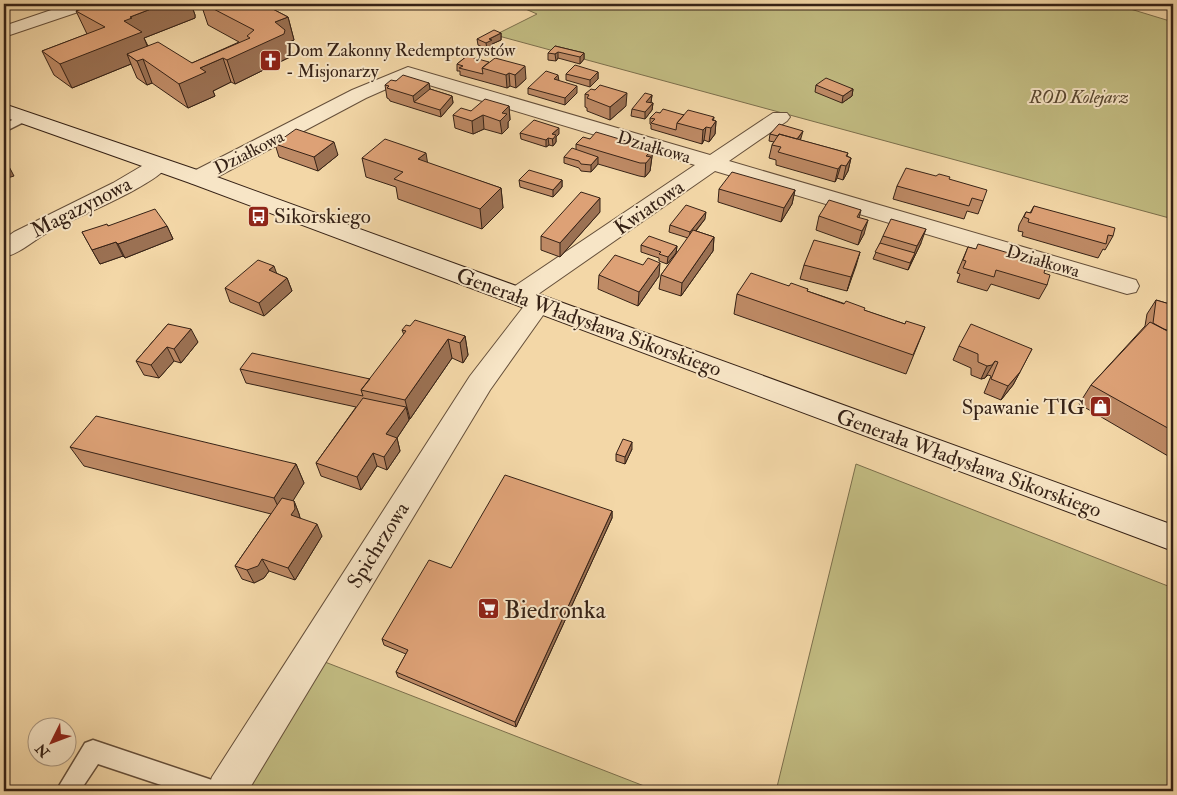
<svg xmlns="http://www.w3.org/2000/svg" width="1177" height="795" font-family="'IM FELL Double Pica',serif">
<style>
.green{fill:#c2bc82;stroke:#7c6f4c}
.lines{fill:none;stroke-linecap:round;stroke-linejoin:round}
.lane-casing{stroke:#654f3a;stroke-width:3}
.street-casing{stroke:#654f3a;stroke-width:2}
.secondary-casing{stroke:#362216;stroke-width:2}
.lane{fill:#f7e5c6;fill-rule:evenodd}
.street{fill:#f7e5c6;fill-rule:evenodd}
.secondary{fill:#f7e5c6;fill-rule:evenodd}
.wall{fill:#be8a65;stroke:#362216}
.shaded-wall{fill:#9b7153;stroke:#362216}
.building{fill:#dda176;stroke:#362216}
.labels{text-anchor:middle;stroke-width:4;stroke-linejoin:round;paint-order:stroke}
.far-poi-label{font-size:18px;fill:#362216;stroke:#f7e5c6;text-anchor:start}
.far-park-label{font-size:18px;font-style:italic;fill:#594831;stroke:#f7e5c6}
.far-street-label{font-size:18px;fill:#362216;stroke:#f7e5c6}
.street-label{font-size:21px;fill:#362216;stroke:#f7e5c6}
.poi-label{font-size:21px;fill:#362216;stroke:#f7e5c6;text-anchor:start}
.near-poi-label{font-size:25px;fill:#362216;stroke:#f7e5c6;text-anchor:start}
</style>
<rect width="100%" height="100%" fill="#f3d7a7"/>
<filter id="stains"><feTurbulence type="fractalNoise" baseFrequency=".004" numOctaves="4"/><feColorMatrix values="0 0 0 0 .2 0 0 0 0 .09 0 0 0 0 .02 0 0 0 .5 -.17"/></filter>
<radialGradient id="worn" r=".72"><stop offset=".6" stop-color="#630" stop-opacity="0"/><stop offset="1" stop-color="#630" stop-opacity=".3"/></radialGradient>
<path class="green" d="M514,4H1114L1173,22V219L495,35L537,14Z
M856,464L1173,588V791H776Z
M325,662L657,791H245Z"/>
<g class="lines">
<defs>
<path id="lane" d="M26,113L32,117L30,119L4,132V124Z
M93,740L212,780L220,783L223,791H179L98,764L80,791H56L85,743Z"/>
<path id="street" d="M69,4H92L90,8L4,37V26Z
M408,67L710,155L773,113H787L790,117L787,121L729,161L1136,280L1139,286L1136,292L1127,294L715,171L534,297L539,295L548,298L551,304L490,390L248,791H207L212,777L470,376L528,301L518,304L509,302L506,296L509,290L695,165L409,79L366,98L206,183L198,184L190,183L187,178L190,173L352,90Z
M159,158L166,160L170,164C155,186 76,217 50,231C35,239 20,254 4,257V239L14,232L113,183L152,160Z"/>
<path id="secondary" d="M4,104L206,173L1173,525V551L190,183L4,117Z"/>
</defs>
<use href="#lane" class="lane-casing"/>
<use href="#street" class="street-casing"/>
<use href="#secondary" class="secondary-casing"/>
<use href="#lane" class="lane"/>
<use href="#street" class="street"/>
<use href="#secondary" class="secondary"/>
</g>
<path class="wall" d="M84,4H191L195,15V18L144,38L148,46L192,63L239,42L208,25L201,4H263L288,17L294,40L289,42L292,53L290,57L235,84L231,82L213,91L215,96L188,108L152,83L147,85L137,78L131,64L72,88L54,75L42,51L87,34L76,11L82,9L80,5Z
M501,33V40L492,44V47L487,49L478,45L477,39Z
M555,46L584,53V59L580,64L558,58L556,61L548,60V53Z
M467,56L526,79L516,88L510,86L507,88L460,75V71H457V64Z
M598,72V79L590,87L566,80V74Z
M396,81L429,83L430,89L452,96L453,103L441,117L390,101L389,99L387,98L385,85Z
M816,85L853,89L852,96L842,103L815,92Z
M528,88L577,93L565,105L528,94Z
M595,90L626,106L610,120L587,111V108L585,107V94Z
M652,95L651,103H653L652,110L645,119L631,116L632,109Z
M509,106L510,120L508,122V128L502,134L484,129L473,134L455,128L453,115L471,111Z
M660,113L684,115L716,121L715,134L709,142L704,140L702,144L651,129V125L650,124V118Z
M520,133L559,134L556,137V142L553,146L549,145L546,147L521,139Z
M770,134L801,138L800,140L848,153L847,156L851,158L848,171L843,180L837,178L835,182L776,165V160L769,158L772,145L774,142L769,141Z
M590,139L653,149L650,171L645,177L639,176L598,164L591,172L581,171L579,168L564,163V157L576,150V144Z
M275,144L338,155L318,171L279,157Z
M362,158L427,163L501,188L503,208L482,229L398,199L396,187L366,177Z
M519,180H562V187L553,197L520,187Z
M949,180L983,201L978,214L967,211L964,219L893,199L897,186Z
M719,189L795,190L792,204L781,222L718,202Z
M1034,206L1113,236L1105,250L1103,249L1098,258L1022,236L1023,232L1018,231L1019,225L1026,212L1030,213Z
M861,210L859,218L864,234L858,245L816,230L819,216Z
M600,212L560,257L541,250V236Z
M705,219L696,231L714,237L713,251L681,296L659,289L661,275L688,238L669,232L670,225Z
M108,226H167L173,239L125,258L123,256L100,264L82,232Z
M883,236L921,243L908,270L873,259Z
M641,245L677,246L676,253L667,264L659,261V258L641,252Z
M968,247L1044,273L1047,285L1039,299L991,284L987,291L957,282L960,274L957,273Z
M860,252L847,291L800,279L804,265Z
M276,273L287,278L292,291L264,316L230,302L225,288Z
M599,275L659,276L638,306L598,289Z
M789,286L808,289L807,291L905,324L925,327L906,374L734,314L737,294Z
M1156,300L1173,305V449L1168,456L1079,404L1091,385L1145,326L1147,314Z
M168,324L198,342L181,363L174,361L159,378L144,375L136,361Z
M402,330L465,336L468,355L463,363L452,358L410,419H409V420L397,438L400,451L387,470L377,466L361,490L321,476L316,463L356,407L246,383L240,369L370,379L404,335Z
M959,346L1032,349L1013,385L1001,400L984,393L991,376L988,375L985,378L981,379L971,375V368L953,360Z
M70,447L296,464L304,483L292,501H294L299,514L300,518L322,536L295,580L269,571L264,578L254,583L242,579L235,566L271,514L84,466Z
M632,449L625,464L616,461V454Z
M612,511V518L516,727L398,677L396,672L406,654L384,645L382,639L451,568Z"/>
<path class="shaded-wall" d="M164,4H191L195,15V18L144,38L151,55L143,59L152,83L147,85L137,61L127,54L131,64L72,88L60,64L130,17Z
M288,17L294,40L289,42L292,53L290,57L235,84L227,60L275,22Z
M501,33V40L492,44V47L487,49L486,43L489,39Z
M558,52V58L556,61L555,54Z
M584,53V59L580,64V57Z
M223,58L231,82L213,91L215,96L188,108L179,84L200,68Z
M525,66L526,79L516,88L515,75Z
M598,72V79L590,87V80Z
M509,73L510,86L507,88L506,75Z
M558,75L559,81L554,79Z
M429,83L431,96L414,102L413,96Z
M577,86V93L565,105V98Z
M853,89L852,96L842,103L843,96Z
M627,93L626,106L610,120V107Z
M652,95L651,102L646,108V102Z
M452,96L453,103L441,117L440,110Z
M653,103L652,110L645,119V112Z
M509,106L510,120L508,122V128L502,134L500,121L502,113Z
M483,115L484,129L473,134L472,121Z
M714,117L713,125L716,121L715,134L709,142L712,120Z
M706,127L704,140L702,144L703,130Z
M559,128V134L556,137V142L553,146L552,134Z
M803,131L801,138L794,148L796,141Z
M548,138L549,145L546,147V140Z
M334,142L338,155L318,171L314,157Z
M653,149L650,171L645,177L646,156Z
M426,153L429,172L418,159Z
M4,157L14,176L4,179Z
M598,157V164L591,172V165Z
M851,158L848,171L843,180L846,166Z
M841,165L837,178L835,182L838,169Z
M562,180V187L553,197V190Z
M501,188L503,208L482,229L480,209Z
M795,190L792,204L781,222L784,208Z
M600,198V212L560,257V243Z
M706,212L705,219L689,239L690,232Z
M868,220L864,234L858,245L862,231Z
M167,226L173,239L125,258L118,244Z
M926,229L921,243L908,270L917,246Z
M714,237L713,251L681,296L682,283Z
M116,242L123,256L100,264L92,250Z
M677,246L676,253L667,264L668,257Z
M860,252L856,266L847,291L851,277Z
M660,263L659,276L638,306L639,292Z
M274,266L279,280L269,270Z
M287,278L292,291L264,316L259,303Z
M191,329L198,342L181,363L174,349Z
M465,336L468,355L463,363L460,343Z
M448,339L452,358L410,419L405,400Z
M167,347L174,361L159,378L151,365Z
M995,361L985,378L981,379L987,366Z
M1020,372L1013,385L1001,400L1008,386Z
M406,407L409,420L397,438L400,451L387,470L384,457L386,434Z
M632,442V449L625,464V457Z
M373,453L377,466L361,490L357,477Z
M296,464L304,483L283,517L274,498Z
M294,501L299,514L301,522L291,515Z
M612,511V518L516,727L515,722Z
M317,524L322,536L295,580L288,568Z
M262,559L269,571L264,578L254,583L247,570Z"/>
<path class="building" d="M84,4H164L130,17L132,18L124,21L142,32L60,64L42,51L105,27L76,11L85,8L80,5Z
M204,4H263L288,17L275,22L285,30L284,34L227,60L223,58L200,68L206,72L179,84L143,59L137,61L127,54L158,42L192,63L250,38L247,36L254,30Z
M494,30L501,33L489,39L492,40L486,43L477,39Z
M555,46L584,53L580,57L558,52L555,54L548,53Z
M467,56L489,62L482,68L483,74L459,68L463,66L457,64Z
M495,58L525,66L515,75L509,73L506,75L482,68Z
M575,65L598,72L590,80L566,74Z
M546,71L558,75L554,79L577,86L565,98L528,88Z
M403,75L429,83L413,96L387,88L389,86L385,85L391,80L396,81Z
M826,78L853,89L843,96L816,85Z
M600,85L627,93L610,107L587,98L589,95L585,94L591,89L595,90Z
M430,89L452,96L440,110L414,102Z
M645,93L652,95L646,102L653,103L645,112L632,109Z
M485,99L509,106L502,113L507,114L500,121L483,115L472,121L453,115L461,108L471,111Z
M663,109L684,115L677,123L676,130L651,123L655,119L650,118L656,112L660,113Z
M688,110L714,117L712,120L716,121L711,128L706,127L703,130L677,123Z
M534,120L559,128L552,134L556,135L553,139L548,138L546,140L520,133Z
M779,124L803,131L797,139L779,134L778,136L770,134Z
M296,129L334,142L314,157L275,144Z
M596,132L653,149L646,156L651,157L646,163H640L576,144L583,137L590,139Z
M779,134L848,153L846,156L851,158L846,166L841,165L838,169L778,152L781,147L772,145Z
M385,139L426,153L418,159L501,188L480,209L394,179L403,172L362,158Z
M572,148L598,157L591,165L581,164L579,161L564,157Z
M4,158L6,163H4Z
M906,168L936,176L939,174L950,177L949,179L987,190L983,201L972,198L969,206L897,186Z
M529,170L562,180L553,190L519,180Z
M732,172L795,190L784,208L719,189Z
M581,192L600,198L560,243L541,236Z
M829,200L861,210L857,217L868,220L862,231L819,216Z
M686,205L706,212L690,232L670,225Z
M1034,206L1115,228L1113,236L1108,235L1106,244L1028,222L1029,219L1024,217L1026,212L1031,213Z
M155,209L167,226L118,244L116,242L92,250L82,232L107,224L108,226Z
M891,219L926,229L917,246L883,236Z
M693,230L714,237L682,283L661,275Z
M649,236L677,246L668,257L659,254L661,252L641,245Z
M814,240L860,252L851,277L804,265Z
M880,243L915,253L910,263L875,252Z
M978,244L1046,264L1044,273L1050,275L1047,285L996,270L994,277L963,268L966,261L963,260L968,247L976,249Z
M615,255L643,265L648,258L660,263L639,292L599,275Z
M258,260L274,266L269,270L287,278L259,303L225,288Z
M751,273L789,286L791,283L808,289L807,291L844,304L846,301L865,308L864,310L905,324L906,321L925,327L913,355L737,294Z
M1156,300L1173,305V332L1164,329L1153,323Z
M415,320L465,336L460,343L448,339L405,400L361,390L406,331L402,330L406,325L410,326Z
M1150,322L1173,334V431L1091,385Z
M168,324L191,329L174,349L167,347L151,365L136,361Z
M971,324L1032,349L1020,372L1008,386L991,379L998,362L995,361L992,365L987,366L978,362V354L959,346Z
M252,353L370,379L361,390L363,396L240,369Z
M363,398L406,407L386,434L397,438L384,457L373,453L357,477L316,463Z
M96,416L296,464L274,498L70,447Z
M623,439L632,442L625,457L616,454Z
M505,475L612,511L515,722L396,672L408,650L382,639L429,560L451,568Z
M282,498L294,501L295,509L291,515L317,524L288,568L262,559L258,566L247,570L235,566Z"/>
<defs>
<symbol id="church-square" viewBox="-11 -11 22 22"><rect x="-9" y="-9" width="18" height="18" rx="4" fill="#8f2418" stroke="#f7e5c6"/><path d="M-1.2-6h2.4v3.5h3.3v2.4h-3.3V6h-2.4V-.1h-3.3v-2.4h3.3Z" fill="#fff"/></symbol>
<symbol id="bus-square" viewBox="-11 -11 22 22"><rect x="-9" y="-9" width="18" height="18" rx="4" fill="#8f2418" stroke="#f7e5c6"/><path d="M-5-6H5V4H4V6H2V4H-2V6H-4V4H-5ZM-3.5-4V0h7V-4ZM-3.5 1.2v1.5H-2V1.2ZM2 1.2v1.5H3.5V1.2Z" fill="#fff"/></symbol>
<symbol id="shop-square" viewBox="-11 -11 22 22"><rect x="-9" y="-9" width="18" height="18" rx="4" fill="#8f2418" stroke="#f7e5c6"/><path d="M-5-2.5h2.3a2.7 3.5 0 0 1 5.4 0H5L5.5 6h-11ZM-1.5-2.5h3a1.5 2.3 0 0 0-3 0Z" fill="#fff"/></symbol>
<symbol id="supermarket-square" viewBox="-11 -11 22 22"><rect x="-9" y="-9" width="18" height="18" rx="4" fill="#8f2418" stroke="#f7e5c6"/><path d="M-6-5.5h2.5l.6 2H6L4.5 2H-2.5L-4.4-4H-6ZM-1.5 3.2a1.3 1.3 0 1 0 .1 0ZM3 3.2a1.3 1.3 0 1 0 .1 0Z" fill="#fff"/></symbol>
</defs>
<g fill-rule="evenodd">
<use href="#church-square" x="258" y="48" width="25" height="25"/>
<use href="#bus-square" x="246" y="204" width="25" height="25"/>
<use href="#shop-square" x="1088" y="394" width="25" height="25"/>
<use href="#supermarket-square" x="476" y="596" width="25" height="25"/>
</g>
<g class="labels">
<g class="far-poi-label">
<text x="286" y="56">Dom Zakonny Redemptorystów<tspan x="286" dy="21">- Misjonarzy</tspan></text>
</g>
<g class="far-park-label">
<text x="1079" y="103">ROD Kolejarz</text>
</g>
<g class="far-street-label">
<text transform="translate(654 147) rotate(16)" y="6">Działkowa</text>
<text transform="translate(249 152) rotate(-27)" y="6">Działkowa</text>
<text transform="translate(1043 261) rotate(16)" y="6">Działkowa</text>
</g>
<g class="street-label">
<text transform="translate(81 207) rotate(-27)" y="7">Magazynowa</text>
<text transform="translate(649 207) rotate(-35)" y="7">Kwiatowa</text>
<text transform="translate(589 322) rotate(20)" y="7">Generała Władysława Sikorskiego</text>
<text transform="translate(969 463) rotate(20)" y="7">Generała Władysława Sikorskiego</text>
<text transform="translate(378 545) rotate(-58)" y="7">Spichrzowa</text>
</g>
<g class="poi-label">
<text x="274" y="223">Sikorskiego</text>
<text x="1085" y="414" text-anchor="end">Spawanie TIG</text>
</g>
<g class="near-poi-label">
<text x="504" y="618">Biedronka</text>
</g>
</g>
<rect width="1177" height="795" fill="none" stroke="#f3d7a7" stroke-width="20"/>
<rect x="5" y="5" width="1167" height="785" fill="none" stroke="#362216" stroke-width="2.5"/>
<rect x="10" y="10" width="1157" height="775" fill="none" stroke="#362216"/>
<g transform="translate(52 742) rotate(228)"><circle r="24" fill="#f7e5c6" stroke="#aa9780"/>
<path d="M0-4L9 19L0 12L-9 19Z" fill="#8f2418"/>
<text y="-8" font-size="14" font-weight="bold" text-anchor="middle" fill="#362216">N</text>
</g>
<rect width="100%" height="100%" filter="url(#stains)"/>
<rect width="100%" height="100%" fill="url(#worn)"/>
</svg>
